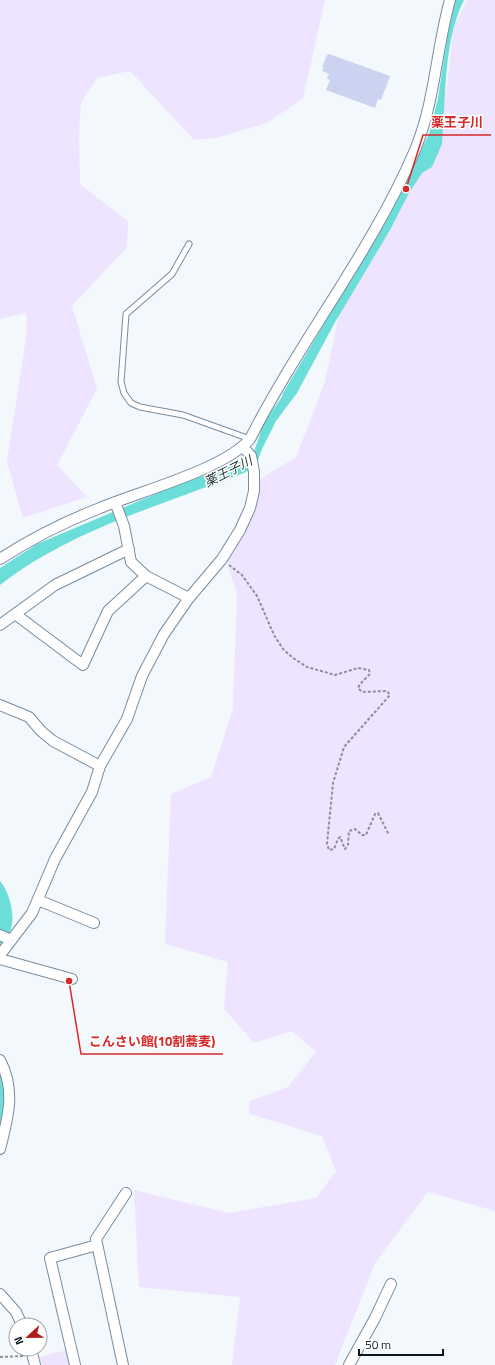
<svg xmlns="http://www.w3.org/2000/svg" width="495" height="1365" font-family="'Titillium Web','Noto Sans JP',sans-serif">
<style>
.green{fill:#eee4ff}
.water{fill:#6cded9}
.building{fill:#ccd3f0}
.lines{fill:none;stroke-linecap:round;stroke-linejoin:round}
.lane-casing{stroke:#768ca0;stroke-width:7}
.street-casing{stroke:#768ca0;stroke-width:12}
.path{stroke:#8a9096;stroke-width:2;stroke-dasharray:3 2;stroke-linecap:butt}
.lane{stroke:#fff;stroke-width:5}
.street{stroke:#fff;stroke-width:10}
.labels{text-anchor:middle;stroke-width:3;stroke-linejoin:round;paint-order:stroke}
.water-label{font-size:13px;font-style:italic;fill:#1b302e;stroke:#fff}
.leader{fill:none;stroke:#d62828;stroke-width:1.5}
.callout-dot{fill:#d62828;stroke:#fff;stroke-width:1.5}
.callout-label{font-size:13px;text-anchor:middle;font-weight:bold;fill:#d62828;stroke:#fff;stroke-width:3;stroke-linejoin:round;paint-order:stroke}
</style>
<rect width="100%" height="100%" fill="#f3f8fc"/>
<path class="green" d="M0,0H325L303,98L267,123L216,138L194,140L130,71L97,78L81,102L79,135L80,184L128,221L127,247L72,306L97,389L57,465L87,497L23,518L7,462L27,332L26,313L0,319Z
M468,0H495V1211L428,1192L375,1263L335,1365H232L240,1297L139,1287L134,1190L229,1213L316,1198L336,1171L322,1136L250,1114L249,1101L288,1087L316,1052L292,1031L254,1043L224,1009L228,962L165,944L171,794L211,777L233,709L237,594L225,557L253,483L296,457L325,382L343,294L430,147L447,85L454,25Z
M67,1350L71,1365H42L39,1357Z"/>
<path class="water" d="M456,0H464C443,42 446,99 442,144L432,167L422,173L409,193L390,230L334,324L297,393L276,421L262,449L257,463L246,472C163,505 72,529 0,585V568L37,544L165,490L246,460L254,452L264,422L282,397L283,393L387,218L429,134L438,98L449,26Z
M0,881C10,893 16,917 10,932C8,938 3,943 0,948Z
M0,1066C10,1087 5,1110 0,1132Z"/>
<path class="building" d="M329,54L390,76L381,100L378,99L375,108L326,90L330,80L327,78L329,74L322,71L324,67H322L327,55Z"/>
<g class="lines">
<defs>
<path id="lane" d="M189,244L172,274L126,314L121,382L124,393L131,403L140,407L183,415L250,439"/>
<path id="street" d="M115,502L124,526L131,562L146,576L189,598
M0,559C32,538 64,522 100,508C138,492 225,469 250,439C300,340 371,253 415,150C435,102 436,50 450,0
M15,614L83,665L108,611L146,576
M0,625L55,585L129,549
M0,705L29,717L41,731L53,741L100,766
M38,900L94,923
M0,935L11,940
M0,955L32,913L55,859L92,792L100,766L127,719L142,676L164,634L189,598L222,559L240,530L250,508L254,491V472L251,456L243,447
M0,959L72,979
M0,1060C16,1090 8,1118 0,1149
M0,1294L16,1312L22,1325
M31,1349L35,1365
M75,1365L50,1258L97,1245
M123,1365L96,1239L126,1193
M349,1365L375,1318L391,1284"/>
</defs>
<use href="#lane" class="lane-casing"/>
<use href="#street" class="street-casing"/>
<path class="path" d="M229,565L242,575L257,596L274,635L283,649L293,658L307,667L335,675L358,668L369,670L370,674L360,684L358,688L362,692L387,691L390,695L344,747L333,783L327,844L329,850L334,849L338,839L340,837L345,849L348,845L349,831L355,829L362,835H366L375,814L378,813L389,835
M0,1357L23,1356"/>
<use href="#lane" class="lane"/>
<use href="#street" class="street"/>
</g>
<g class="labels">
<g class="water-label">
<text transform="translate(228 471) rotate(-27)" y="5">薬王子川</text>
</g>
</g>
<path class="leader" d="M406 189L423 135H491M69 981L81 1054H223"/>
<g class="callout-dot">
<circle cx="406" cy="189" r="4"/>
<circle cx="69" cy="981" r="4"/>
</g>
<g class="callout-label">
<text x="457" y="127">薬王子川</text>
<text x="152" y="1046">こんさい館(10割蕎麦)</text>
</g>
<g transform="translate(28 1337) rotate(248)"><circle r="19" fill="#ffffff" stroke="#9ea1a5"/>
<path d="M0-3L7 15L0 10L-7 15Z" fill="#af1f1c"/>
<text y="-6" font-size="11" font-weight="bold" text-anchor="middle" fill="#0d151d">N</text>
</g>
<path d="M359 1349v6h84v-6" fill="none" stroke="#0d151d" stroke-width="2"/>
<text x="365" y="1349" font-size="12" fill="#0d151d" stroke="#ffffff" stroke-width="3" paint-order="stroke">50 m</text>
</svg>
